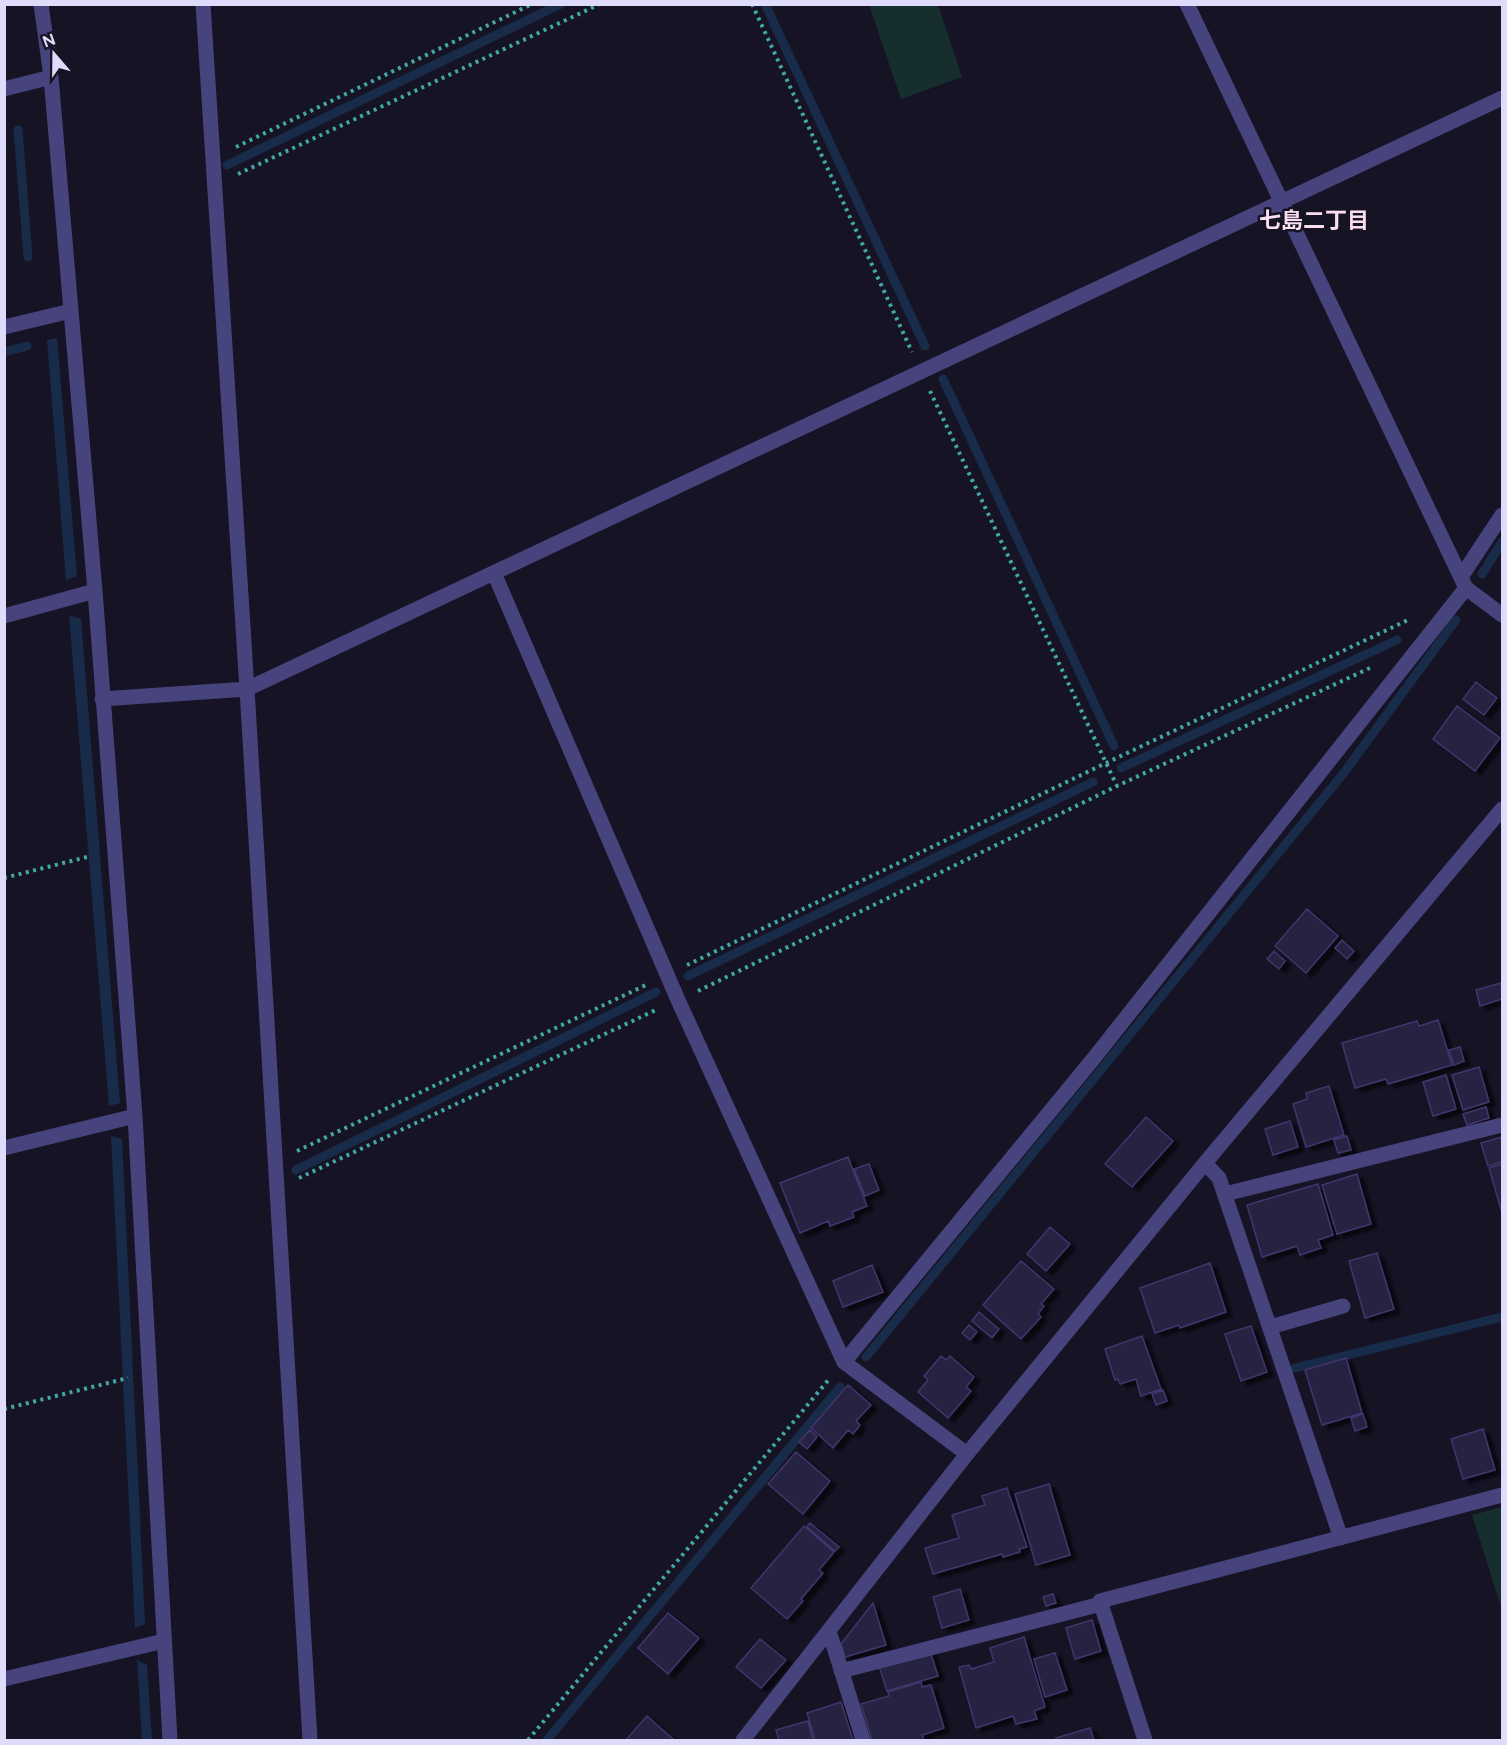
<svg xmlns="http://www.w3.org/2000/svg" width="1507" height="1745" font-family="Figtree,'Noto Sans JP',sans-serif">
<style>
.green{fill:#162e2d}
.water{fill:#182b49}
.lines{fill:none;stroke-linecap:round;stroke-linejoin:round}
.stream{stroke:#182b49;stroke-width:9}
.building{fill:#282143;stroke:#41366c;stroke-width:1.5;filter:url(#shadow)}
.path{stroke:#41a9a3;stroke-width:4;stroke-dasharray:3 4.5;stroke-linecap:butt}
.service{stroke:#47447d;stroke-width:15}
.minor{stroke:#47447d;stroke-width:15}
.labels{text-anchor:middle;stroke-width:5;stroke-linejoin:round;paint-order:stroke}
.neighbourhood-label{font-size:22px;font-weight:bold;fill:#faddef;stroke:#161325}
</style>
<defs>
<filter id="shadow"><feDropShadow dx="6" dy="4" stdDeviation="1.5" flood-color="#0009"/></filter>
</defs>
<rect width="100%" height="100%" fill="#161325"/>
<path class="green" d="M869,5H938L962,77L901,99Z
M1502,1507V1610L1472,1515Z"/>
<path class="water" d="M57,338L77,576L66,580L47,340Z
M69,615L81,619L120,1103L109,1106Z
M111,1136L122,1139L145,1624L135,1628Z
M137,1660L147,1665L152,1740H142Z"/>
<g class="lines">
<path class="stream" d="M765,4L925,346
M18,130L28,257
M227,165L561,4
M4,352L27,346
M943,379L1114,746
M1482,574L1502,542
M1121,768L1397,640
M688,976L1093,782
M296,1170L656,992
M866,1357L1343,774L1456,620
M1295,1368L1502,1317
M547,1740L840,1387"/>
</g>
<path class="building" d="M1476,682L1497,698L1484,715L1463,699Z
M1457,706L1500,738L1475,771L1433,739Z
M1307,909L1338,936L1306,973L1275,946Z
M1342,940L1354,951L1347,959L1335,948Z
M1274,951L1285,961L1279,969L1267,959Z
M1501,983L1502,999L1480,1006L1476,990Z
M1438,1020L1452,1065L1388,1084L1386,1079L1355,1088L1342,1043L1417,1021L1419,1026Z
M1460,1047L1464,1061L1454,1065L1449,1050Z
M1479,1067L1489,1102L1463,1110L1452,1075Z
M1446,1075L1456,1109L1433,1116L1423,1082Z
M1329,1086L1344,1135L1306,1147L1293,1104L1307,1099L1306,1093Z
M1486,1107L1489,1118L1467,1125L1463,1114Z
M1146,1117L1173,1141L1132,1187L1105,1164Z
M1290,1121L1298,1147L1273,1155L1265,1129Z
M1347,1136L1351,1150L1338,1153L1334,1140Z
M1502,1137V1162L1488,1166L1481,1143Z
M848,1157L867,1206L852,1212L854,1217L830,1226L828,1221L800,1233L780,1183Z
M869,1164L879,1190L865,1196L854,1169Z
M1502,1164V1213L1489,1168Z
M1357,1174L1371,1224L1337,1234L1322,1185Z
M1318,1184L1333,1235L1318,1240L1321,1248L1300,1255L1297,1246L1262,1257L1247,1205Z
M1050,1227L1070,1244L1046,1271L1027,1254Z
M1377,1253L1394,1309L1365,1318L1349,1261Z
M1021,1261L1054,1289L1041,1304L1044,1306L1038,1314L1041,1317L1021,1339L983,1305Z
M1210,1263L1226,1312L1180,1328L1179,1325L1155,1333L1140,1288Z
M872,1265L883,1292L843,1307L833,1281Z
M979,1312L999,1329L992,1338L972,1321Z
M969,1325L977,1332L970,1340L962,1333Z
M1251,1326L1267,1372L1241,1381L1225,1334Z
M1142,1336L1161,1389L1141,1396L1136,1379L1120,1384L1118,1379L1115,1380L1105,1349Z
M941,1356L946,1360L950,1356L974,1377L966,1387L971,1391L948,1418L918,1392L928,1380L924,1376Z
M1346,1358L1362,1413L1322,1425L1305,1370Z
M848,1385L871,1405L856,1421L860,1425L853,1434L848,1430L833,1448L811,1428Z
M1163,1390L1167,1401L1156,1405L1152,1394Z
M1363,1414L1367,1427L1355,1431L1351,1418Z
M1483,1429L1495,1470L1463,1479L1451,1439Z
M810,1430L817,1437L807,1449L799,1442Z
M796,1452L830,1481L803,1514L768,1484Z
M1049,1484L1070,1555L1036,1565L1015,1494Z
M1007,1488L1027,1547L1019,1549L1020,1552L1003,1557L1002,1554L933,1574L925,1548L959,1538L952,1515L985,1505L982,1496Z
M810,1523L839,1547L835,1551L807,1527Z
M804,1526L834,1552L819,1570L823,1573L801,1599L803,1601L787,1619L751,1588Z
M960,1589L969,1620L942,1628L933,1597Z
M1053,1594L1056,1603L1046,1606L1043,1597Z
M873,1603L886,1645L845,1657L841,1644Z
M668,1613L699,1638L668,1674L638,1648Z
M1092,1620L1101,1651L1075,1659L1066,1628Z
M1024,1637L1045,1707L1034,1711L1037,1719L1016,1724L1013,1716L976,1728L959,1667L969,1665L971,1669L994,1662L990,1648Z
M760,1639L786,1660L761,1688L736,1667Z
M930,1651L938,1676L887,1691L879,1666Z
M1055,1653L1067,1690L1045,1697L1034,1659Z
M921,1682L922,1687L931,1685L944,1728L922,1735L924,1740H872L861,1704L889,1696L888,1692Z
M841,1702L853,1740H815L807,1713Z
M647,1716L673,1739L671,1740H626Z
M808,1721L813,1740H779L776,1730Z
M1090,1728L1094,1740H1057L1056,1738Z"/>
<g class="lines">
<path class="path" d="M752,4L912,352
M236,147L532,4
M238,174L600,4
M930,391L1117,786
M4,878L91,856
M687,965L1106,763L1408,620
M698,991L1117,786L1372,667
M297,1151L648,984
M299,1178L658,1009
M4,1409L128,1378
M528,1740L830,1378"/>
<path class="service" d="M1270,1327L1343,1306"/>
<path class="minor" d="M41,4L51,77L95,591L135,1116L170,1740
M203,4L247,689L310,1740
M1187,4L1466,588L1502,615
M4,89L51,77
M4,327L71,311
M494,573L678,1000L844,1362L967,1454
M1461,577L1502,515
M4,616L95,591
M102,699L247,689L1502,98
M4,1148L135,1116
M1205,1163L1219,1178L1341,1538
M1225,1194L1502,1125
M844,1362L1094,1058L1466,588
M829,1631L863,1740
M841,1671L1101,1604
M4,1679L164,1641
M743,1740L967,1454L1205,1163L1502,809
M1145,1740L1100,1601L1502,1495"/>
</g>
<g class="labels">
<g class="neighbourhood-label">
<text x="1314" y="228">七島二丁目</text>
</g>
</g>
<rect width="1507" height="1745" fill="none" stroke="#dfdbfa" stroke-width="12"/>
<g transform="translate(54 54) rotate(340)" stroke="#161325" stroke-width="4.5" paint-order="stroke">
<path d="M0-4.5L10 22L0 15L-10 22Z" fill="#dfdbfa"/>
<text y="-9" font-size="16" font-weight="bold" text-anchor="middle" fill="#dfdbfa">N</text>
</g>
</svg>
